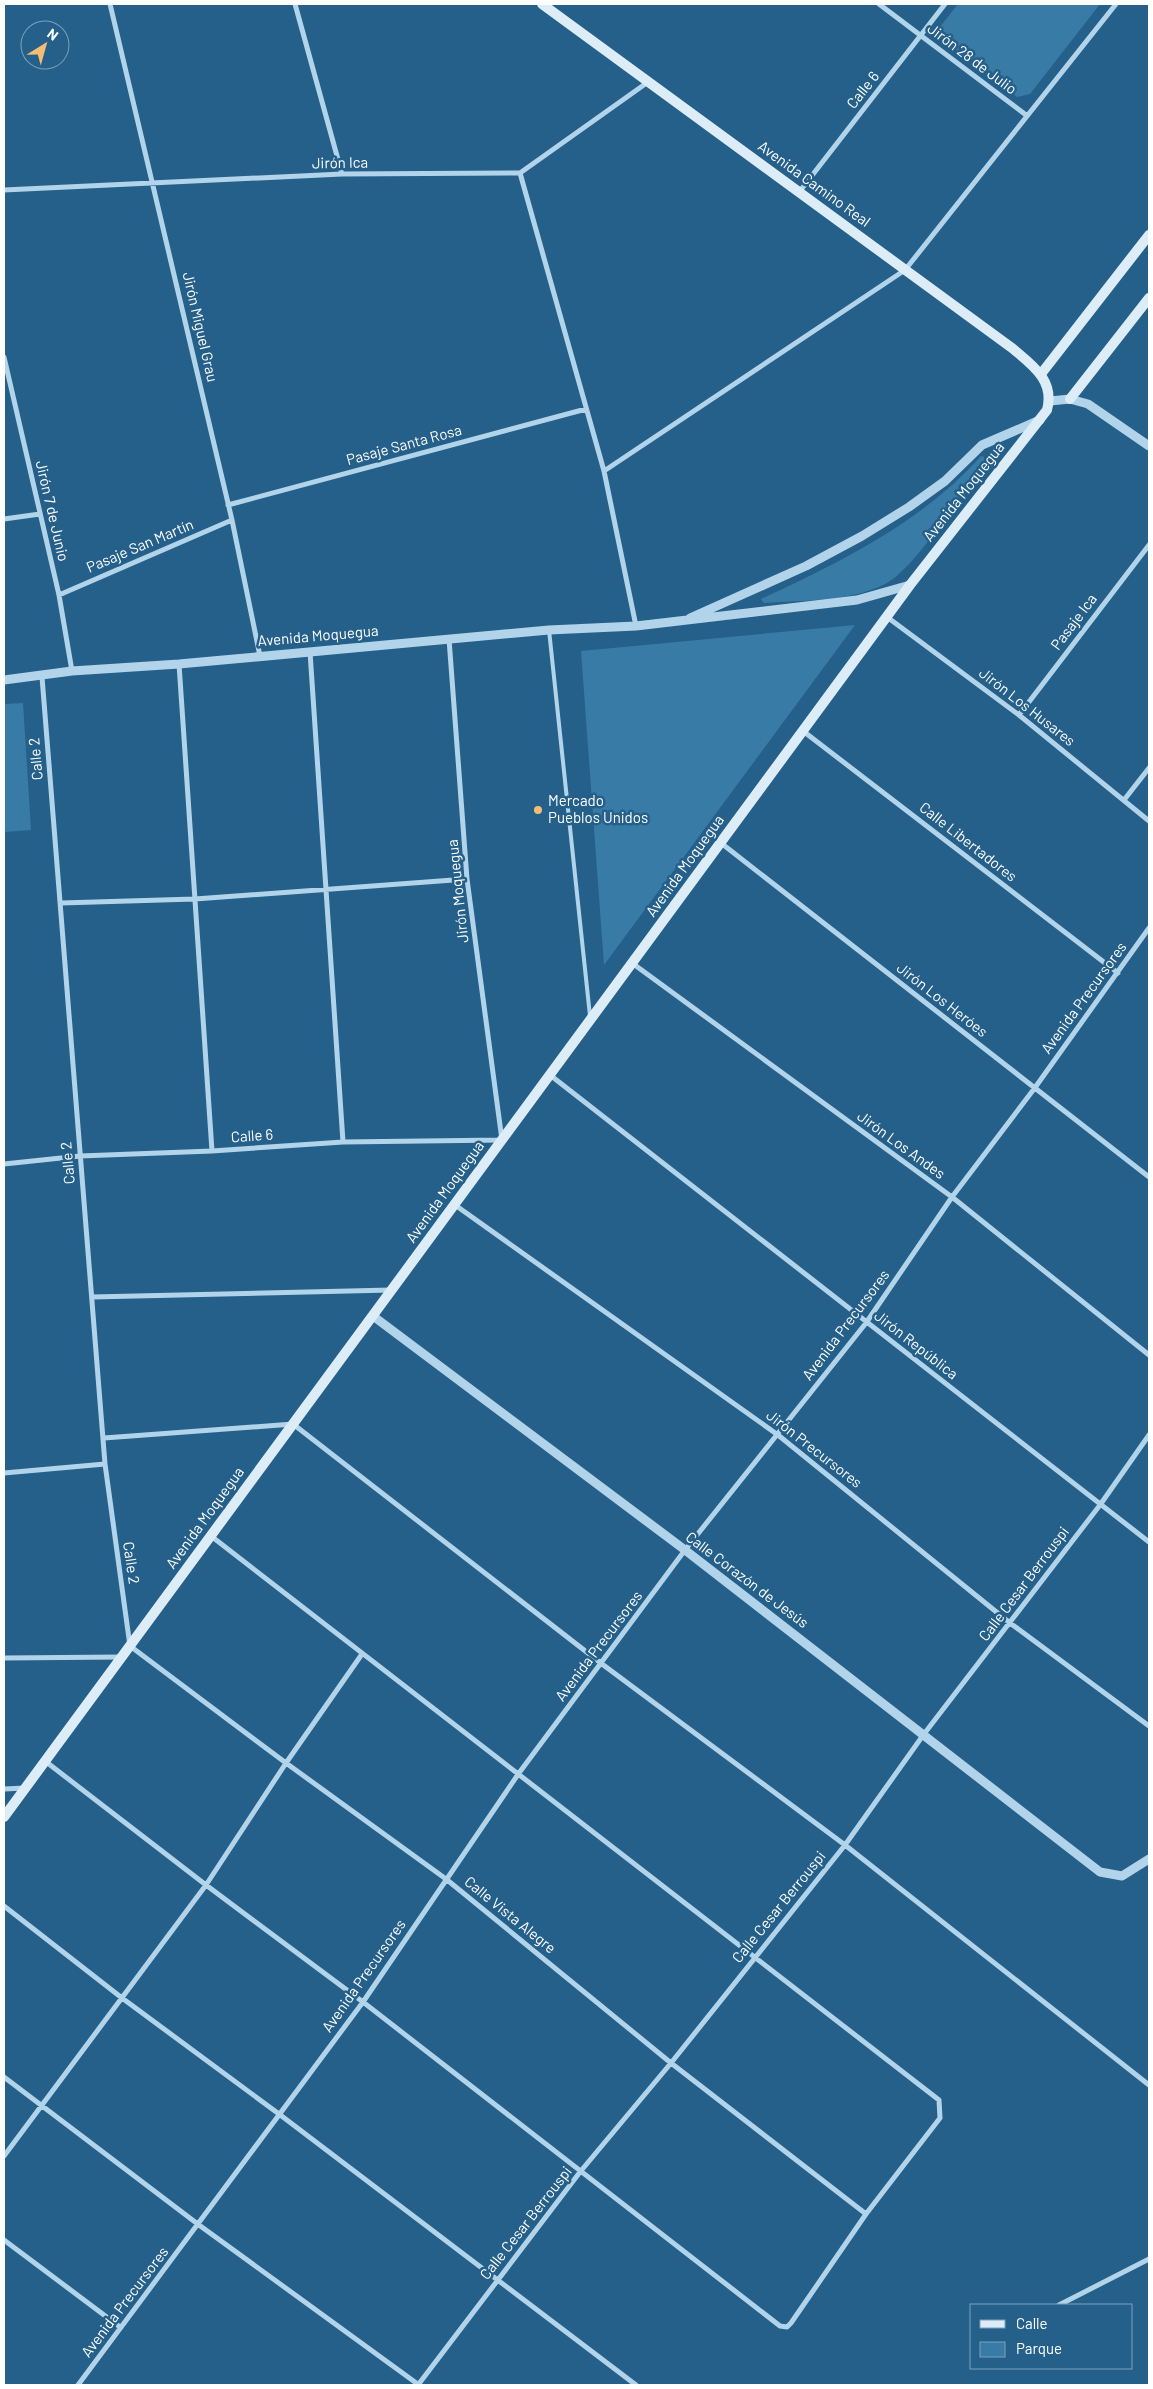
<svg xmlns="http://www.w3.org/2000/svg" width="1153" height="2389" font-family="Barlow,sans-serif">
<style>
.green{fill:#397ba7}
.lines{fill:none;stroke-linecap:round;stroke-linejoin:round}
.service{stroke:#b2d4ea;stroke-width:4}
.minor{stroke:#b2d4ea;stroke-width:5}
.tertiary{stroke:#b2d4ea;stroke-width:9}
.secondary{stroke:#ddedf8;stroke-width:10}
.poi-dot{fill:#f4bd76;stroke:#25608a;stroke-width:2}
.labels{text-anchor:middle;stroke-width:5;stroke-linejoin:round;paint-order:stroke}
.street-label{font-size:15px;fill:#fff;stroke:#25608a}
.poi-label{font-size:15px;fill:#fff;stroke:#25608a;text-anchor:start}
</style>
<rect width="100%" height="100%" fill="#25608a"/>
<path class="green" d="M958,4H1100L1030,94L1017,97L942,39L940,27Z
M981,456L984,457V462C964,491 914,570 885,584C849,602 804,600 764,603L761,599C839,563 924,521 981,456Z
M855,625L604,965L581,651Z
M23,703L31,830L4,832V704Z"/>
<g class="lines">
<path class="service" d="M549,630L590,1016"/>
<path class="minor" d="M110,4L232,520L260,656
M295,4L342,174
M879,4L1026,115
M520,173L604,471L636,626
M4,190L342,174L520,173L648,82
M800,191L945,4
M4,357L59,595L72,671
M604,471L905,270L1116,4
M228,505L586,409
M4,519L40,514
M59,595L232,520
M887,617L1019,715L1149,821
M310,652L343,1142
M179,664L212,1151
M42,677L105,1464L130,1646L286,1763L446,1879L671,2063L866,2214
M1019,715L1149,545
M803,731L1118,973
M1124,800L1149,768
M721,843L1149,1177
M61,903L195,899L467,879
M632,963L952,1197L1149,1355
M550,1075L1149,1542
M4,1164L80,1156L212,1151L343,1142L502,1140L467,879L449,639
M455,1205L778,1435L1010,1623L1149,1726
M92,1297L391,1290
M104,1438L293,1424L602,1664L845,1845L1149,2085
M4,1473L105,1464
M4,1658L121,1657
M45,1761L206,1885L363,2002L780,2326L787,2327L791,2323L866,2214L940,2118L939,2100L211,1536
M4,1789L25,1788
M4,1906L122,1998L279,2114L636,2385
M4,2077L199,2225L419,2385
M4,2156L206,1885L286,1763L362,1654
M4,2240L120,2327
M1059,2305L1149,2259
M78,2385L363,2002L519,1773L685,1550L866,1323L952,1197L1034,1089L1149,928
M418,2385L580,2172L671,2063L845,1845L924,1734L1100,1505L1149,1435"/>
<path class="tertiary" d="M1050,401L1070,399L1088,404L1149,446
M690,618L806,566L862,536L909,507L945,481L982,445L1040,420
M4,680L72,671L179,664L549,630L636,626L857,600L910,585
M373,1316L685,1550L1100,1872L1122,1876L1149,1859"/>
<path class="secondary" d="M1041,374L1149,235
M1070,399L1149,298
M4,1817L910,585L1047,410C1055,380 1032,365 1012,348L542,4"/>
</g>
<circle class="poi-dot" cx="538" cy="810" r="5"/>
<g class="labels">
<g class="street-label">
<text transform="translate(972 59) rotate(37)" y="5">Jirón 28 de Julio</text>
<text transform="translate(863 90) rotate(-52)" y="5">Calle 6</text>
<text transform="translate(340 163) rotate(-1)" y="5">Jirón Ica</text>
<text transform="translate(814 184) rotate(36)" y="5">Avenida Camino Real</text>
<text transform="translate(200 327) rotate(77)" y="5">Jirón Miguel Grau</text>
<text transform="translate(404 445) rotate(-15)" y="5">Pasaje Santa Rosa</text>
<text transform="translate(964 492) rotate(-52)" y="5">Avenida Moquegua</text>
<text transform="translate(52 511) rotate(77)" y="5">Jirón 7 de Junio</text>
<text transform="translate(140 546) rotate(-23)" y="5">Pasaje San Martín</text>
<text transform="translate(1074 622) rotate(-53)" y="5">Pasaje Ica</text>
<text transform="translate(318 636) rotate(-5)" y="5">Avenida Moquegua</text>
<text transform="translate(1027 707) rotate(38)" y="5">Jirón Los Husares</text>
<text transform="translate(36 759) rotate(-95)" y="5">Calle 2</text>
<text transform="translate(968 842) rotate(38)" y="5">Calle Libertadores</text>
<text transform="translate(685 866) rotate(-54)" y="5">Avenida Moquegua</text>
<text transform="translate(458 891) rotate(-96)" y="5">Jirón Moquegua</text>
<text transform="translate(1084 998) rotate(-54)" y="5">Avenida Precursores</text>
<text transform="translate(942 1000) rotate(38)" y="5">Jirón Los Heróes</text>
<text transform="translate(252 1136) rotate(-4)" y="5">Calle 6</text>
<text transform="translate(901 1145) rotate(36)" y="5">Jirón Los Andes</text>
<text transform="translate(68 1163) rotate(-95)" y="5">Calle 2</text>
<text transform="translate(445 1192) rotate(-54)" y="5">Avenida Moquegua</text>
<text transform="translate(846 1325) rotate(-53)" y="5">Avenida Precursores</text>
<text transform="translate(916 1345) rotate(38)" y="5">Jirón República</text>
<text transform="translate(814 1449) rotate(38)" y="5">Jirón Precursores</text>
<text transform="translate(205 1518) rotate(-54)" y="5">Avenida Moquegua</text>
<text transform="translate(131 1563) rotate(82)" y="5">Calle 2</text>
<text transform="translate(747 1580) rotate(37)" y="5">Calle Corazón de Jesús</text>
<text transform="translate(1024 1584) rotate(-53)" y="5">Calle Cesar Berrouspi</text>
<text transform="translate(599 1646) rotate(-53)" y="5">Avenida Precursores</text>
<text transform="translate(779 1907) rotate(-51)" y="5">Calle Cesar Berrouspi</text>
<text transform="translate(510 1915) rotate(39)" y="5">Calle Vista Alegre</text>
<text transform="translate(364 1976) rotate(-55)" y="5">Avenida Precursores</text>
<text transform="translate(526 2223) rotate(-52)" y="5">Calle Cesar Berrouspi</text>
<text transform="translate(125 2302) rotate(-53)" y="5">Avenida Precursores</text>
</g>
<g class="poi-label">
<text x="548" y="806">Mercado<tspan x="548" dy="17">Pueblos Unidos</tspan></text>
</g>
</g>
<rect width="1153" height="2389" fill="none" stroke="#ffffff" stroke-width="10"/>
<rect x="970" y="2304" width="162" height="65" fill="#25608a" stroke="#7ca0b9"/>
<rect x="980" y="2320" width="25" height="8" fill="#ddedf8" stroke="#7ca0b9"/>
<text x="1016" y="2329" font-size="15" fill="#ffffff">Calle</text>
<rect x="980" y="2342" width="25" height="15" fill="#397ba7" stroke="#7ca0b9"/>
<text x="1016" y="2354" font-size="15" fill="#ffffff">Parque</text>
<g transform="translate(45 45) rotate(37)"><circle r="24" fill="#25608a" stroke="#7ca0b9"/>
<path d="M0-4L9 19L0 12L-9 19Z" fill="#f4bd76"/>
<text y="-8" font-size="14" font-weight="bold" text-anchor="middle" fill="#ffffff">N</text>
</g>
</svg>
